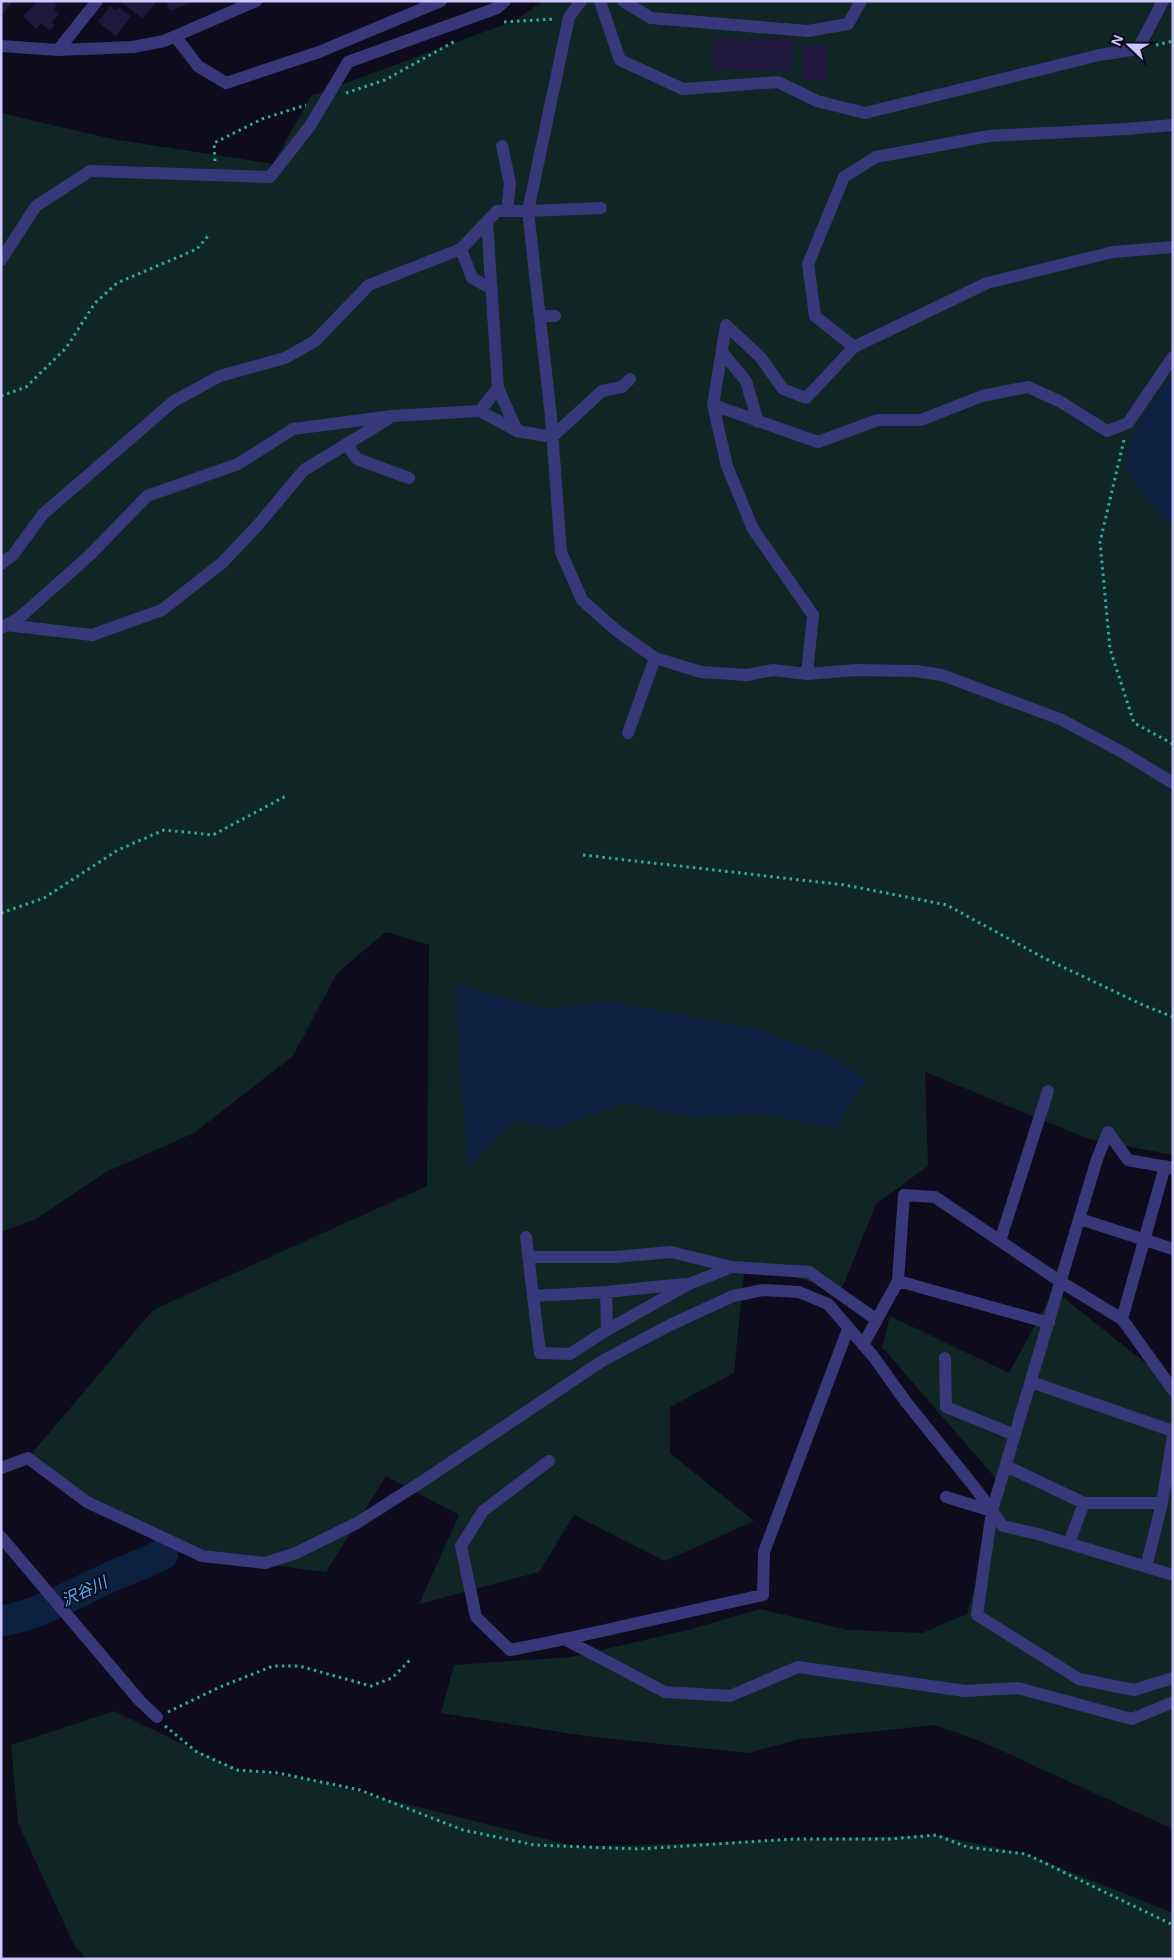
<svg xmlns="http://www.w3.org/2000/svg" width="1174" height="1960" font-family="Helvetica,'Noto Sans JP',sans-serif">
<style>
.green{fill:#0f2624}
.water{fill:#0c213f}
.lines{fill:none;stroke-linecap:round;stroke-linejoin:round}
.river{stroke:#0c213f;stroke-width:31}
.building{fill:#1f183c}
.path{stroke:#2eaba1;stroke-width:3;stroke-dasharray:2.5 4;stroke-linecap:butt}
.minor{stroke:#38377a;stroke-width:12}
.labels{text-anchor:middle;stroke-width:4;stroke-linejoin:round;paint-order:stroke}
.water-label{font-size:16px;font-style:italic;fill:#57b2fc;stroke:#0e0b1c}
</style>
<rect width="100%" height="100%" fill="#0e0b1c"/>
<path class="green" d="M543,1H1173V1155L1089,1139L925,1072L928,1166L876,1204L841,1291L745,1262L734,1373L670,1407V1453L754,1521L665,1561L574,1515L539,1572L419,1604L459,1515L386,1476L326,1572L202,1556L138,1526L28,1458L153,1310L427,1186L429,945L386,932L337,973L293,1056L194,1133L106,1172L36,1219L1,1232V113L112,139L273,164L311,96L516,20Z
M1054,1290L1173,1385V1829L980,1741L935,1725L800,1739L748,1753L585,1736L441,1713L454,1665L571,1657L688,1630L760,1609L848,1630L922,1633L967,1614L1004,1488L882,1347L890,1316L1009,1373Z
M114,1711L237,1770L308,1779L577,1847L936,1835L1026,1854L1173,1913V1959H87L75,1947L18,1823L11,1745Z"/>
<path class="water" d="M1173,376V526C1159,512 1132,488 1127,468C1126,463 1127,450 1129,445C1136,426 1159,392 1173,376Z
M454,983L543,1009L607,1001L758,1029L829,1055L867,1080L834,1129L763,1113L696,1118L624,1103L552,1129L515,1120L468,1167Z"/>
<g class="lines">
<path class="river" d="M1,1621C39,1615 72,1595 106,1579C125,1570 144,1564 163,1554"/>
</g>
<path class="building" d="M1,1H13L1,16Z
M38,1H53L57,6L54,9L59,14L52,22L55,25L50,31L41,23L36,29L23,16Z
M122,1H157L143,19L121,2Z
M166,1H193L170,11Z
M110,6L115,10L118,7L131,16L116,36L98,22Z
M713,38L794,39L793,71L713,70Z
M803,45H828L827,81L802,80Z"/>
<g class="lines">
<path class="path" d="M504,22L555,19
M1156,45L1173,41
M346,93L385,80L457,40
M215,161L214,143L262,119L306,105
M1,396L26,387L66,348L95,303L117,283L197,249L208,236
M1124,440L1100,542L1110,649L1134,723L1173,744
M583,855L845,885L947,905L1044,958L1143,1005L1173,1017
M1,913L44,898L118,850L164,830L213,835L286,796
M168,1712L220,1687L273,1666H299L371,1686L392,1678L412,1658
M165,1726L197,1752L237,1770L278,1773L360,1790L463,1830L535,1845L639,1849L793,1839H890L936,1835L967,1847L1026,1854L1173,1925"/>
<path class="minor" d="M581,1L569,17L528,211L551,417L561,552L582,600L617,631L655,658L701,672L747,675L773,670L807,674L856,670L916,671L942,675L1060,719L1122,752L1173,783
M600,1L620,60L683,89L778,82L817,101L865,113L1099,55L1138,49L1163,1
M623,1L651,18L808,31L848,24L861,1
M175,36L198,66L226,83L319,52L441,1
M1,46L58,50L133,47L164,41L256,1
M58,50L97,1
M502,146L510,183L507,211
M461,249L472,278L492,289
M1,260L36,206L90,171L270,177L310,126L348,62L497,8L505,1
M540,316H555
M854,347L815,316L808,264L844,177L876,157L989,136L1126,129L1173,125
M722,352L746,381L758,422
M498,388L517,431
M713,405L818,442L878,420H921L982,396L1028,387L1061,402L1107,431L1128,423L1173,357
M480,411L498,388L487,221
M347,445L357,459L409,478
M1,564L13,555L43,514L174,401L220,376L285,358L315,341L369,285L461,249L497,211H528L601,208
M6,625L92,635L162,610L222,563L258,525L304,470L388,419
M1,628L19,618L91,554L147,496L238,464L293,429L392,416L480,411L517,431L552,437L602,391L622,387L630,379
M807,674L813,615L753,529L727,466L713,405L726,325L761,358L783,389L806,398L854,347L987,283L1113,252L1173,247
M628,733L655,658
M1173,1168L1128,1160L1108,1132L1097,1159L992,1511L977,1615L1079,1679L1134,1690L1173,1678
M1080,1219L1173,1249
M526,1237L533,1296L606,1292L684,1284
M1000,1241L1048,1091
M528,1257H615L671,1252L732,1267
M898,1281L1049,1323
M606,1292L607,1330
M533,1296L540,1353L570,1354L607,1330L689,1284L732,1267L809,1272L877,1320
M1122,1319L1165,1166
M863,1345L898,1281L904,1195L935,1197L1061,1282L1122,1319L1173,1390
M945,1358L946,1407L1015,1435
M1031,1382L1173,1431
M549,1461L483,1511L461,1546L476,1617L510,1650C595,1634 678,1613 763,1595L764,1552L848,1329
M1006,1466L1084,1503H1162
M1,1468L28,1458L87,1502L202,1556L265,1563L296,1553L357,1523L426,1479L602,1361L670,1325L733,1296L763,1290L799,1292L828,1304L873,1356L906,1402L976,1489L1003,1526L1038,1534L1173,1575
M946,1497L992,1511
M1,1537L140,1701L157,1717
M1069,1543L1084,1503
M1146,1567L1162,1503L1173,1436
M566,1640L665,1692L730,1696L798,1667L965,1691L1018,1688L1132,1719L1173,1702"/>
</g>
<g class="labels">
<g class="water-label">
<text transform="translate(84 1591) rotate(-25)" y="6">沢谷川</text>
</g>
</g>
<rect width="1174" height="1960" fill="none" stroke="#cdc7fe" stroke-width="5"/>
<g transform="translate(1129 45) rotate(292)" stroke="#0e0b1c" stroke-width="4" paint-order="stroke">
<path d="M0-4L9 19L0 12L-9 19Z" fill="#cdc7fe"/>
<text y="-8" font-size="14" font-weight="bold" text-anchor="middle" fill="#cdc7fe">N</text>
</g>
</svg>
